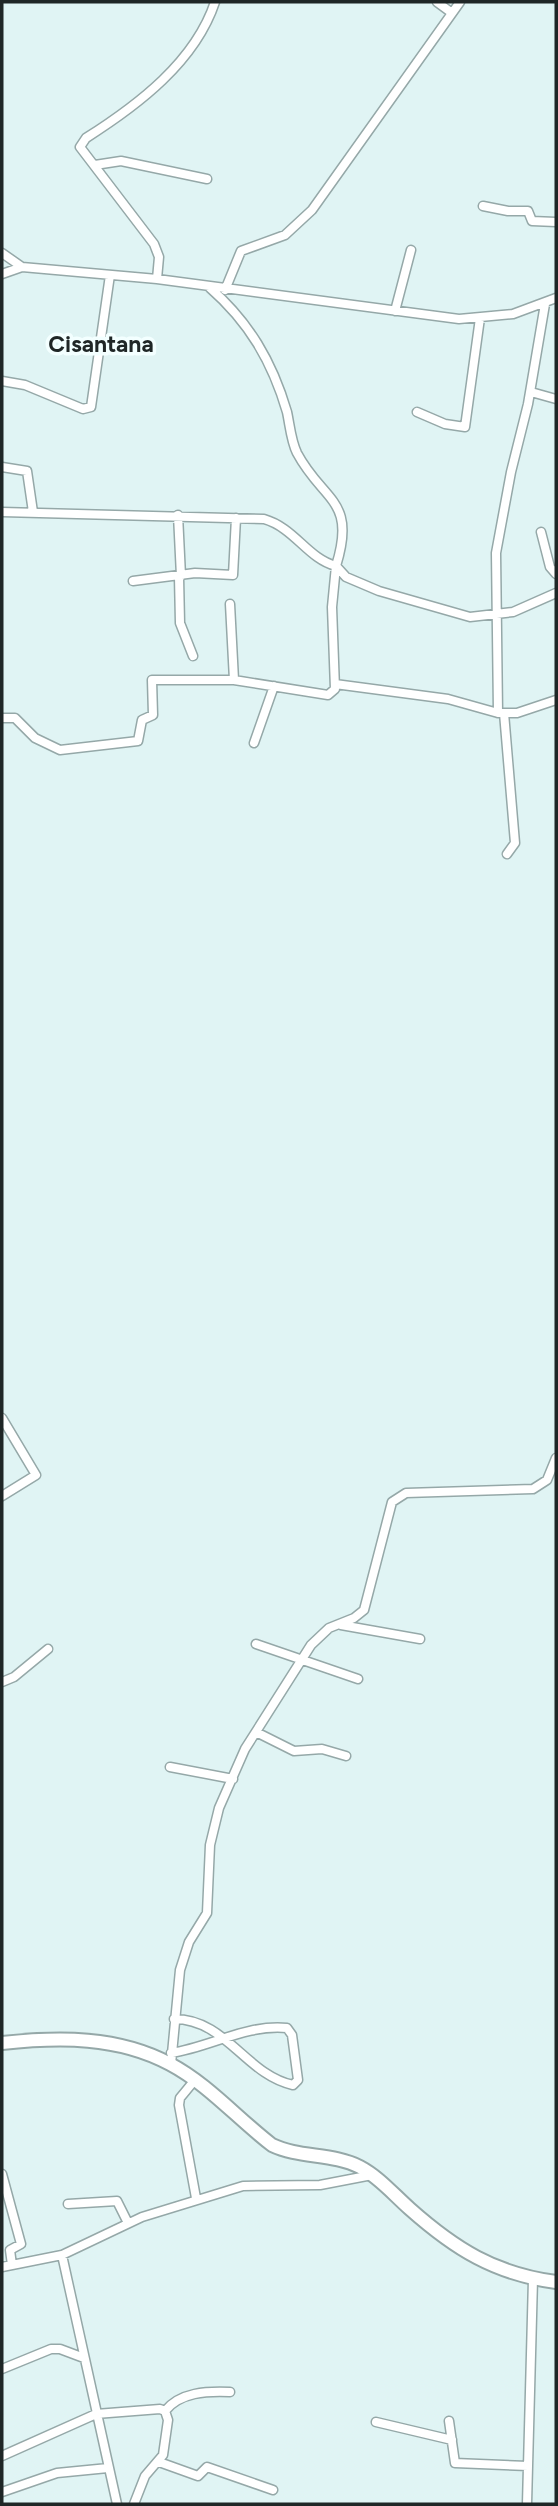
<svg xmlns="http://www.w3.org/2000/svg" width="558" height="2506" font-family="Figtree,sans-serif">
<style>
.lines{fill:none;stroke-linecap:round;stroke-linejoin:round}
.minor-casing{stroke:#95a8a8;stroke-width:11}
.trunk-casing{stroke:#95a8a8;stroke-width:16}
.minor{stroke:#fff;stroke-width:8}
.trunk{stroke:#fff;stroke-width:12}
.labels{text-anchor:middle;stroke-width:7;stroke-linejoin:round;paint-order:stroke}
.quarter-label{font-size:23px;font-weight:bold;fill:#1f2626;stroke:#f3ffff}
</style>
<rect width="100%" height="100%" fill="#e0f4f4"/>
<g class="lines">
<defs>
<path id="minor" d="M437,2L452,13
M95,165L121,161L207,179
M483,206L508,211H528L532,221L556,222
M2,253L22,267
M2,274L22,267L157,279L459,319L513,314L556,298
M157,279L159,257L154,244L80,147L86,138C138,105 195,62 215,2
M209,287C249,322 272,361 287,412C290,426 291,441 297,453C323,502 357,499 336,566L346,577L379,591L470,617L513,612L556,593
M225,290L241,251L285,235L312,210L460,2
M395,311L411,250
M2,381L25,385L83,409L91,407L110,275
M531,392L556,399
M417,412L445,424L465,427L480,318
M2,467L27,471L33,512
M2,512L264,519C295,528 307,558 336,566L332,607L335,689L328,695L234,680
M178,515L181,576
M541,532L550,567L556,574
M179,577L180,623L193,656
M133,581L195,573L233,575L236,518
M335,684L448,699L498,713H517L556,700
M498,713L496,553L511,472L528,404L545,304
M504,713L515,843L507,854
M2,718H15L35,738L60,750L138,741L142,720L153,715L152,680H234L230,604
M254,743L274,686
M2,1418L36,1475L2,1496
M341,1625L420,1639
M256,1644L358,1679
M2,1682L14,1677L48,1649
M256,1732L294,1751L322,1749L346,1756
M170,1767L233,1779
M171,2053C211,2047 246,2024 287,2028L292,2035L298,2080L293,2085C246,2075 226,2019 174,2019
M171,2064L180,1970L189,1942L207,1913L210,1845L219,1808L245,1749L311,1645L329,1628L354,1618L364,1610L392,1502L406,1493L533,1489L547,1480L556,1458
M194,2081L180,2098L179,2105L196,2198
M2,2174L21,2244L10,2250L12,2265
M68,2204L117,2201L128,2223
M62,2255L142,2217L243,2186L320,2185L372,2175
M2,2267L62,2255L117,2504
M2,2369L51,2349H60L84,2358
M165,2411C180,2392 207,2391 230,2392
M449,2421L455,2463L528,2466
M376,2422L452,2440
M2,2456L96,2414L160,2409L165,2411L168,2420L163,2455L145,2476L134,2504
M159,2462L198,2476L207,2467L273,2490
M2,2492L57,2473L108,2468
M527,2504L533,2279"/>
<path id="trunk" d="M2,2043C59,2037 118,2036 170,2064C208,2084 238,2119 272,2145C299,2158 333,2153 360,2167C379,2177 394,2195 410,2209C455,2249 495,2274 556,2282"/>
</defs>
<use href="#minor" class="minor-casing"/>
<use href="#trunk" class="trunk-casing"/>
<use href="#minor" class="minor"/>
<use href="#trunk" class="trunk"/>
</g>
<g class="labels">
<g class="quarter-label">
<text x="101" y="352">Cisantana</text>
</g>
</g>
<rect width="558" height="2506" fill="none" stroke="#1f2626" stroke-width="7"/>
</svg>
